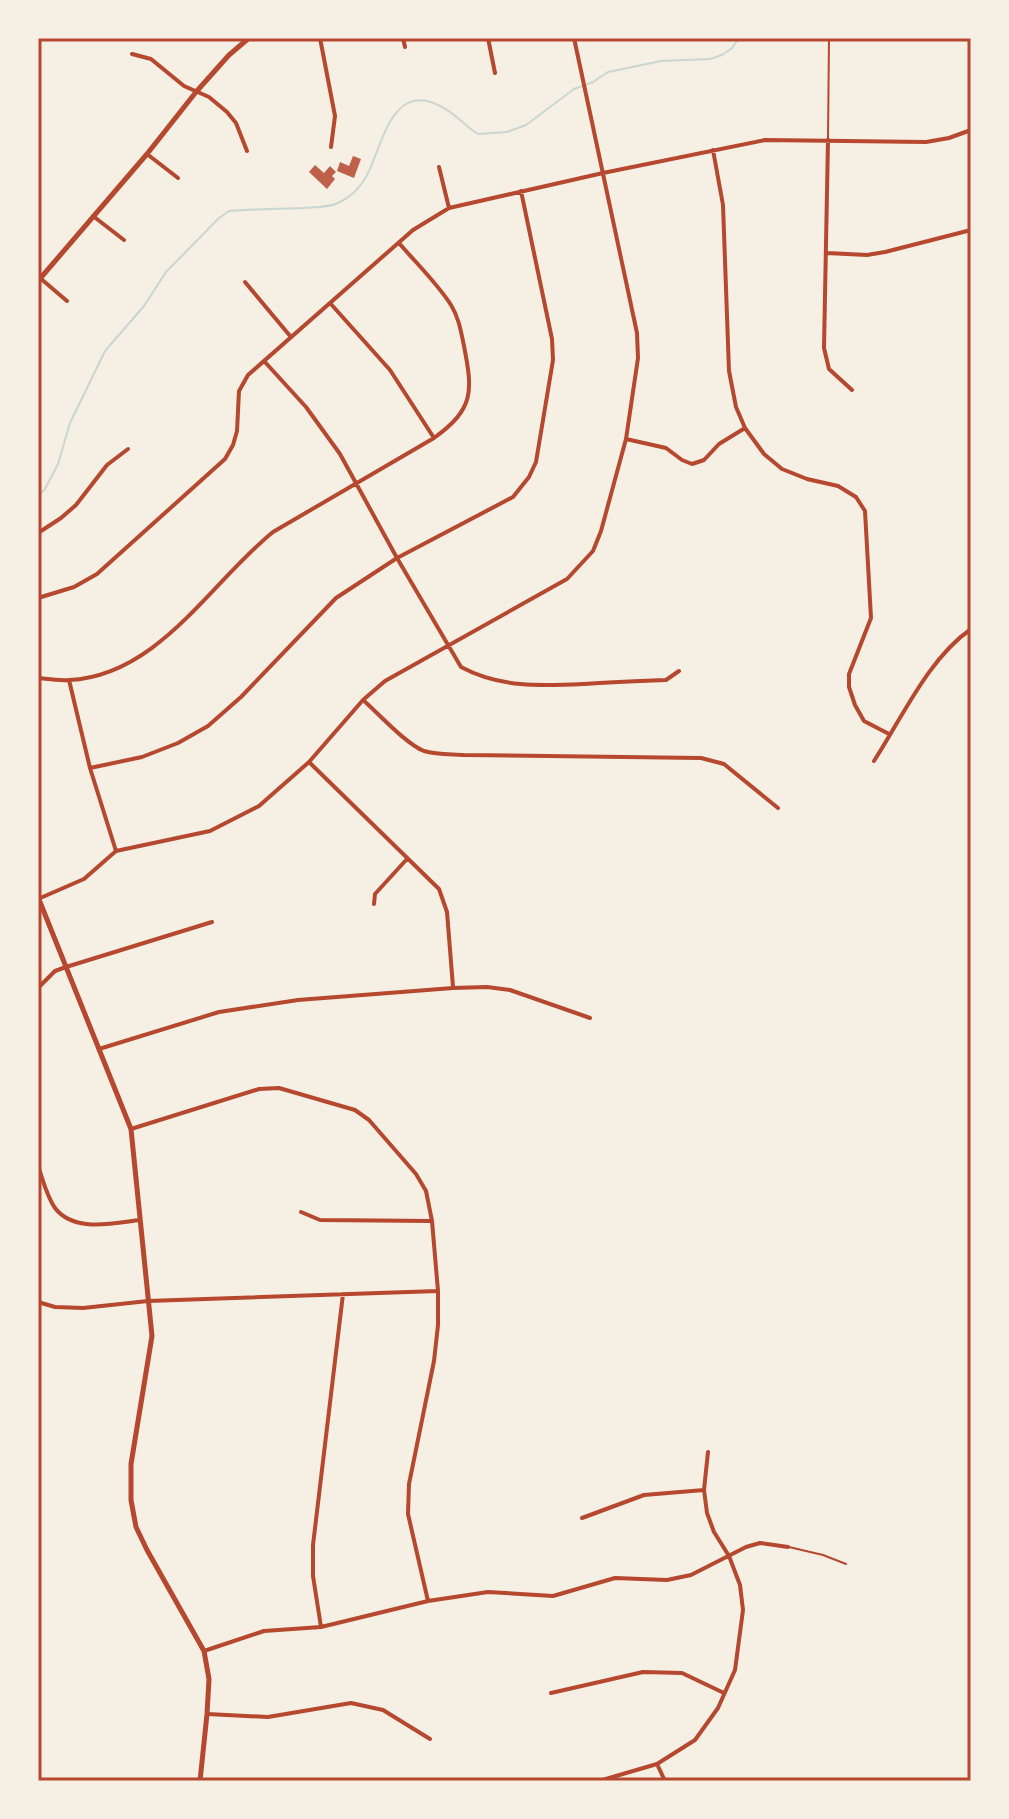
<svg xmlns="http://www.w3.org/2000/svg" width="1009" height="1819" font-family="'IBM Plex Sans',sans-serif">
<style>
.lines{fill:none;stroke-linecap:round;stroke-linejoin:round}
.stream{stroke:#c9d6d2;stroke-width:2}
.building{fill:#bf614a}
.service{stroke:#b5482f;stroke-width:2}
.minor{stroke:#b5482f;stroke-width:4}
.tertiary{stroke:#b5482f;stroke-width:5}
.secondary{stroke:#b5482f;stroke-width:5}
.neatline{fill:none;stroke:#b5482f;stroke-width:3}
</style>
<rect width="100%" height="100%" fill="#f6efe4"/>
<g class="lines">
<path class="stream" d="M38,496L45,489L58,464L70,423L105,351L144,306L166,272L219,218L229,211C254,209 278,209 303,208C315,207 329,208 340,202C351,197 360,187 366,177C382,149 390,82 438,105C453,111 464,125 478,134L507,132L526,125L574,89L593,82L608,72L661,61L710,59L722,55L732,48L739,38"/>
</g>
<path class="building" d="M353,156L361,159L354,178L337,171L340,162L349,166Z
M315,165L324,173L330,166L336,172L332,176L335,179L327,189L309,172Z"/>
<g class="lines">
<path class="service" d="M828,139L829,38
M789,1547L823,1555L846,1564"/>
<path class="minor" d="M320,38L335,116L331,147
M403,38L405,47
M488,38L495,73
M132,54L151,59L184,86L209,97L227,112L236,123L247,151
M828,140L824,348L829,369L852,390
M713,150L723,205L729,371L736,407L745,428L764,454L782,469L807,479L838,486L856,497L865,511L871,618L849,674V687L855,705L864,721L889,734
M147,154L178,178
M439,167L449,208
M93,216L124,240
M827,253L867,255L885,252L971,230
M40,278L67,301
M245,282L291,337
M330,303L390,370L434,438
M264,361L306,407L340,454L397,558L461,667C500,688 541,686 584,684C612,682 639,681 666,680L679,671
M626,439L666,448L682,460L692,464L704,460L719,444L745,428
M38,533L61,518L76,505L107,465L128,449
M38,598L74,587L97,574L225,459L233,445L237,431L239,391L248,375L413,230L449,208L603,173L765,140L926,142L949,138L971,130
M38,678C48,679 59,681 69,680C158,676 211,582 273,532L434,438C474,409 473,392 464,346C461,332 459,318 451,305C437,283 416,263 399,243
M69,680L90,768L116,851
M363,700C379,714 406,744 424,751C437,755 451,754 464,755L701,758L724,764L778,808
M874,761C902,718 928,659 971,629
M309,762L439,889L447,912L453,987
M90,768L142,757L178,743L208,726L241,697L336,598L397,558L513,497L529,477L536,462L553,360L552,339L521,191
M38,899L84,879L116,851L210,831L259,806L309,762L363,700L385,681L567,579L593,551L601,531L626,439L638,358L637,333L574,38
M374,904L375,894L407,859
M38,988L55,971L66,967L212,922
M99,1049L219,1012L298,1000L453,988L487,987L510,990L590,1018
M131,1129L259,1089L279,1088L355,1110L369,1120L416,1174L426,1191L432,1221L438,1291V1325L434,1361L409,1484L408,1514L428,1601
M38,1166C43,1180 47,1197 55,1208C74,1233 114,1223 140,1220
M301,1212L320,1220L432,1221
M38,1302L55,1307L83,1308L148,1301L438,1291
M582,1518L644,1495L704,1490
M321,1627L313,1576V1545L343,1294
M204,1651L264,1631L321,1627L428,1601L488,1592L553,1596L615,1578L667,1580L691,1575L746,1547L760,1543L788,1547
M551,1693L643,1672L682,1673L724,1693
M207,1714L268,1717L351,1703L383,1710L430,1739
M657,1764L665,1781
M599,1781L657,1764L695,1740L718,1708L735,1670L743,1610L740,1585L729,1556L714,1532L707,1513L704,1490L708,1452"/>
<path class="tertiary" d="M38,897L131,1129L152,1336L131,1464V1500L136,1527L147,1550L204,1651L209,1679L207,1714L200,1781"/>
<path class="secondary" d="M38,281L147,154L196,92L229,55L249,38"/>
</g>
<rect width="1009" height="1819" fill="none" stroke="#f6efe4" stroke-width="80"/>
<rect x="40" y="40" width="929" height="1739" class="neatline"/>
</svg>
